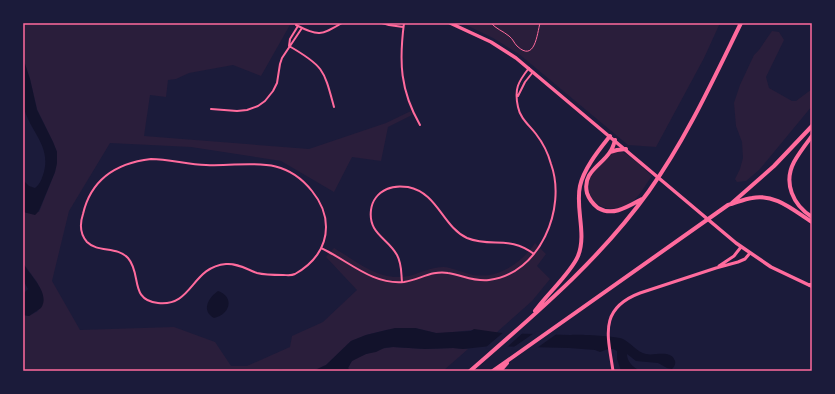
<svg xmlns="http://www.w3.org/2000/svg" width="835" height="394" font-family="Signika,sans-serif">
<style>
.green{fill:#2a1e3b}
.water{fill:#12122b}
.pier{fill:#1b1b3a}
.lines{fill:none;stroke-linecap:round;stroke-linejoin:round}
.path{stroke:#ff6b9d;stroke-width:1}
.minor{stroke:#ff6b9d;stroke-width:2}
.secondary{stroke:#ff6b9d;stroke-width:3}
.primary{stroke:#ff6b9d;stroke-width:3.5}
.motorway{stroke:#ff6b9d;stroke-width:4}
.neatline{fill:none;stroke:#ff6b9d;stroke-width:1.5}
</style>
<rect width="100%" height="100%" fill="#1b1b3a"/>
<path class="green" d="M23,23H291L261,76L233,65L189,73L176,79L168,80L166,97L150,95L144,136L309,149L386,123L411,111L412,115L388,127L381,161L352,157L334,192L281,161L191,147L110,143L69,211L52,281L80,330L174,327L215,342L231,366H247L290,347L292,336L323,322L357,290L326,257L334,248C358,262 379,282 409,276C421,273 431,267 444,267C454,268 463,273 473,275C498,279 522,263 535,243L546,254L537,266L550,279L532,301L496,333L473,330L443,333H436L415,328L386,330L366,335L351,341L326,365L313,371H290L280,369L274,371H23V315L29,316L38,311L43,298L42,293L37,282L23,263V212H39L55,172L57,163V152L53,142L37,109L30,79L23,58Z
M462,23H720L704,58L656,147L628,145L519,54L493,38Z
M772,31L779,32L784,40L766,77L769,88L792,101H796L812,89V106L759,170L746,181L737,182L735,179L740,169L743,158L742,142L736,126L734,103L740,85L754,55L759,50Z
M618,151C631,153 642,168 652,176C645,185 640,196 631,203C610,218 580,202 591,175C593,171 598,167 601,164C606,158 611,153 618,151Z
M393,347L425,349L453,348L468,349L443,371H351L348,369L350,362C361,355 380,348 393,347Z"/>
<path class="water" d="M23,58L30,79L37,110L53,142L57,152V163L55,172L40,208L38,212L35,215L23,212V180L29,186L35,188C39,185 41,181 43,175C53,145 28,131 23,104C21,91 23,71 23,58Z
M23,263C30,276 51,293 41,308L29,316L23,315V294L28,289L23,280Z
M218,291C235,297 230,315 214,318C201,311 208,298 218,291Z
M395,328H415L436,333L471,331L474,329L502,333L570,335C577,334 617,336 623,339C631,343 637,352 646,354C655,356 671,349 675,361C676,364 674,367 672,369L667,368L658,363L636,361L627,354C627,362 633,367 640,371H621L617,359V351L613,349H608L600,352L595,350L569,348L491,346L463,349L453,348L425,349L393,347L384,348L376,352L366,354L352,361L348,368L351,371H313L326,365L351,341L366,335Z"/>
<path class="pier" d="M505,331H525L505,349L485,348Z
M537,331L558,333L534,350L511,349Z"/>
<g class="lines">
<path class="path" d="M491,23C496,29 503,31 509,36C513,39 514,43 517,46C535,63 537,34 540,23"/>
<path class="minor" d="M382,23L389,25L403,27
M404,23C399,62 400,90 420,125
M296,25C319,36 320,36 342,23
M289,46C324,66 324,70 334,107
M289,46L290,39L298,26
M518,96L525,82L533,72
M211,109L237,111L247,110L258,106L265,101L273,91L277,83L280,64L282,58L302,28
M151,159C170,159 188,165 206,165C247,167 282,153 312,191C321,202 326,213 326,227C326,248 313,264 295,274C291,276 287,275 283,275C274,275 265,275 257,273C246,269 237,263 226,264C191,267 193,307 158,303C129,300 142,274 128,258C117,246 98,253 87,242C80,234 80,223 83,214C91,179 117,163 151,159Z
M321,248C349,261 372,285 404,282C419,280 432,270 448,273C462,275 474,282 489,280C540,274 567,208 551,164C548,153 543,143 536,134C529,125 520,118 518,107C514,89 518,82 529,68
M402,282C401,273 402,264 397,255C388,238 368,234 371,210C372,201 378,193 387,189C393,186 401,186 408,187C438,193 442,226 467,238C492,248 509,235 534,254"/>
<path class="secondary" d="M719,266L734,256L741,247
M613,371C608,336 598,309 640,293L716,268L738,262L745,259L750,253"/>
<path class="primary" d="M450,23L491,42L516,58L736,243L771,267L811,286"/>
<path class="motorway" d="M812,136C806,144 799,153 794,162C783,183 793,205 812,217
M615,140C614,144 613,148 610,152C601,166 582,172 587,193C589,199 593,204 598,208C613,217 629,206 642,199
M610,152L617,150L626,149
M732,203L774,166L812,126
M810,285H812
M535,311C546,295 571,273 578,256C587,234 575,208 580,186C584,168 599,150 610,136
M470,371C534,315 599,261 649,191C686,139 713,80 741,23
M493,371L728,205C736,203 744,199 752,198C775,193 794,211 812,222
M500,371L507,363"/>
</g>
<rect width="835" height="394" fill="none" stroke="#1b1b3a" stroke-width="48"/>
<rect x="24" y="24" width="787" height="346" class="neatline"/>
</svg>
